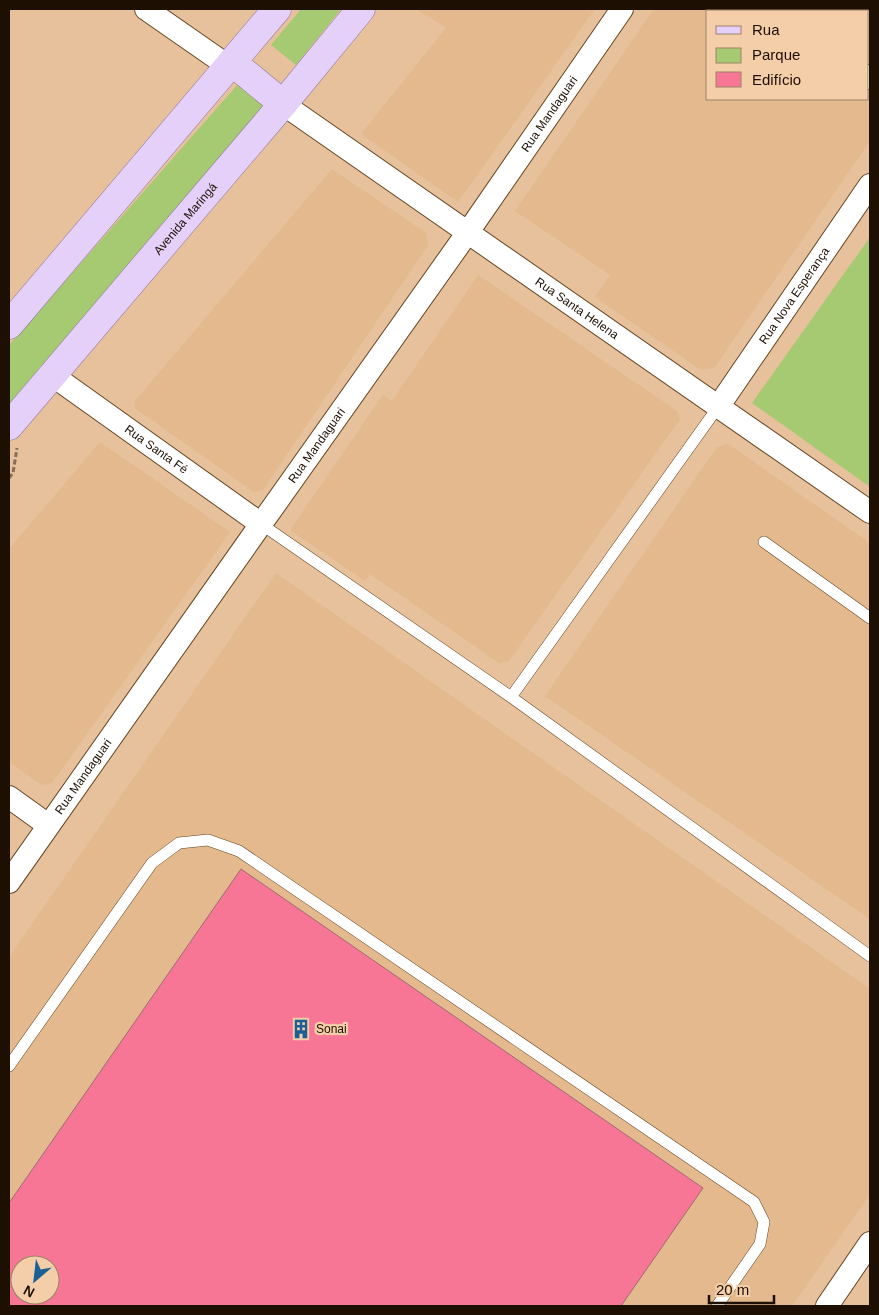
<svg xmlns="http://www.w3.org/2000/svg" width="879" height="1315" font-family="Arial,sans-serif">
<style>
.built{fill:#e3b98d;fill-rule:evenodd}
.green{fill:#a6ca71}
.building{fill:#f77695;stroke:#9d6b74;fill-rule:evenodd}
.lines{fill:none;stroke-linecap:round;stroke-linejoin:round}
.lane-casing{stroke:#664724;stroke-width:12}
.street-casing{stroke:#664724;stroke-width:24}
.primary-casing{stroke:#9378a0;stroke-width:29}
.path{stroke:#876d54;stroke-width:3;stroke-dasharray:5 2.5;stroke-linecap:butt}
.lane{stroke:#fff;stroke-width:11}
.street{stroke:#fff;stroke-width:22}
.primary{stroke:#e4d0f9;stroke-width:28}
.labels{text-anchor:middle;stroke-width:4.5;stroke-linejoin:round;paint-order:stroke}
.street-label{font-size:12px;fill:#1d1003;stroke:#f3cea8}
.poi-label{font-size:12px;fill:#1d1003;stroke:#f3cea8;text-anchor:start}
</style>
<rect width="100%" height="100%" fill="#e6c19c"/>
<path class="built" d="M416,9H595L458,202L361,134L446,28Z
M654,9H745L748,11H708V99H868V94L870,96V141L714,368L701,370L595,297L610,275L515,211Z
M332,169L426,233L428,245L263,490L254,492L136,409L134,402Z
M478,275L677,411L680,419L509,661L499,663L370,574L365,581L290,530L383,395L392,401Z
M100,442L230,532L52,783L42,785L9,762V549Z
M728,444L870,543V919L545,696L717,447Z
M276,573L870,989V1194L792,1306H9V957ZM20,1265H50V1295H20Z"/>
<path class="green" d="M301,9H341L296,65L271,45Z
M238,84L268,105L9,409V345Z
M870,237V487L752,403Z"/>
<path class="building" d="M241,869L703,1188L621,1306H9V1203ZM20,1265H50V1295H20Z"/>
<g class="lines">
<defs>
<path id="lane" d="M261,524L511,697L870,956
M764,542L870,618
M511,697L718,407
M9,1066L152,863L179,843L208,840L239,851L754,1202L764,1222L760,1244L717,1306"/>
<g id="street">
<path d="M146,9L228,66"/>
<path d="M773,9L776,11"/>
<path d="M868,76L870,78"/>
<path id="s1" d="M283,104L870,512"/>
<path id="s2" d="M52,375L261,524"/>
<path id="s3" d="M718,407L870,185"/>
<path d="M9,797L48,825"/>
<path id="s4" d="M9,882L261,524L468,232L622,9"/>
<path d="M827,1306L870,1243"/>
</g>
<g id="primary">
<path d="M232,62L283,104"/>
<path d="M9,325L277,9"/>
<path id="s5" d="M9,426L283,104L361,9"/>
</g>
</defs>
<use href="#lane" class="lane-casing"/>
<use href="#street" class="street-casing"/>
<use href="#primary" class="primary-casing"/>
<path class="path" d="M9,478L13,473L17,448"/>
<use href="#lane" class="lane"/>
<use href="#street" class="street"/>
<use href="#primary" class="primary"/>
</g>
<defs>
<symbol id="building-bare" viewBox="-9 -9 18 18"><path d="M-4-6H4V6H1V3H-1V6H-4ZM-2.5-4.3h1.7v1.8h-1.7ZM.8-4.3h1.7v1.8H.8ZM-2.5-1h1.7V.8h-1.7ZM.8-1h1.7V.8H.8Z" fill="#1b5f94" stroke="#f3cea8" stroke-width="2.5" paint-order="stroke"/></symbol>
</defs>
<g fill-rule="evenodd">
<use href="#building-bare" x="287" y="1015" width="28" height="28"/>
</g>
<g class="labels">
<g class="street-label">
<text dy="4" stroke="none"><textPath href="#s4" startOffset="939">Rua Mandaguari</textPath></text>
<text dy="4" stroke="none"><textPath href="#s5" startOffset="272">Avenida Maringá</textPath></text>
<text dy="4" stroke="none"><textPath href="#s3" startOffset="135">Rua Nova Esperança</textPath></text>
<text dy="4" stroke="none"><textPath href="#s1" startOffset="358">Rua Santa Helena</textPath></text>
<text dy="4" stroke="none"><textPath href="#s4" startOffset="534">Rua Mandaguari</textPath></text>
<text dy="4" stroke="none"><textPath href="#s2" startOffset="128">Rua Santa Fé</textPath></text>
<text dy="4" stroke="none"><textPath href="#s4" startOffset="129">Rua Mandaguari</textPath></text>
</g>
<g class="poi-label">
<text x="316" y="1033">Sonai</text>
</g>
</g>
<rect width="879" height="1315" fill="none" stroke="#1d1003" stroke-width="20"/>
<rect x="706" y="10" width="162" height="90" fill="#f3cea8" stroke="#9d8266"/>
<rect x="716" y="26" width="25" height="8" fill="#e4d0f9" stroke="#9d8266"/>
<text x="752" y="35" font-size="15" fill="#1d1003">Rua</text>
<rect x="716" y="48" width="25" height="15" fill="#a6ca71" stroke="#9d8266"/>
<text x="752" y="60" font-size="15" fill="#1d1003">Parque</text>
<rect x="716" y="72" width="25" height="15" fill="#f77695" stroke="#9d8266"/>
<text x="752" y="85" font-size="15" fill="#1d1003">Edifício</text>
<g transform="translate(35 1280) rotate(208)"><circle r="24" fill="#f3cea8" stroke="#9d8266"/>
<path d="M0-4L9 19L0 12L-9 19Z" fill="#1b5f94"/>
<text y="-8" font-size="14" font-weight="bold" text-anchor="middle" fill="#1d1003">N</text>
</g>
<path d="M709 1295v8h65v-8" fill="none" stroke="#1d1003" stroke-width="2.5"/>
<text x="716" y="1295" font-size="15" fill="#1d1003" stroke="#f3cea8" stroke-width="4" paint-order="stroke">20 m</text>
</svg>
